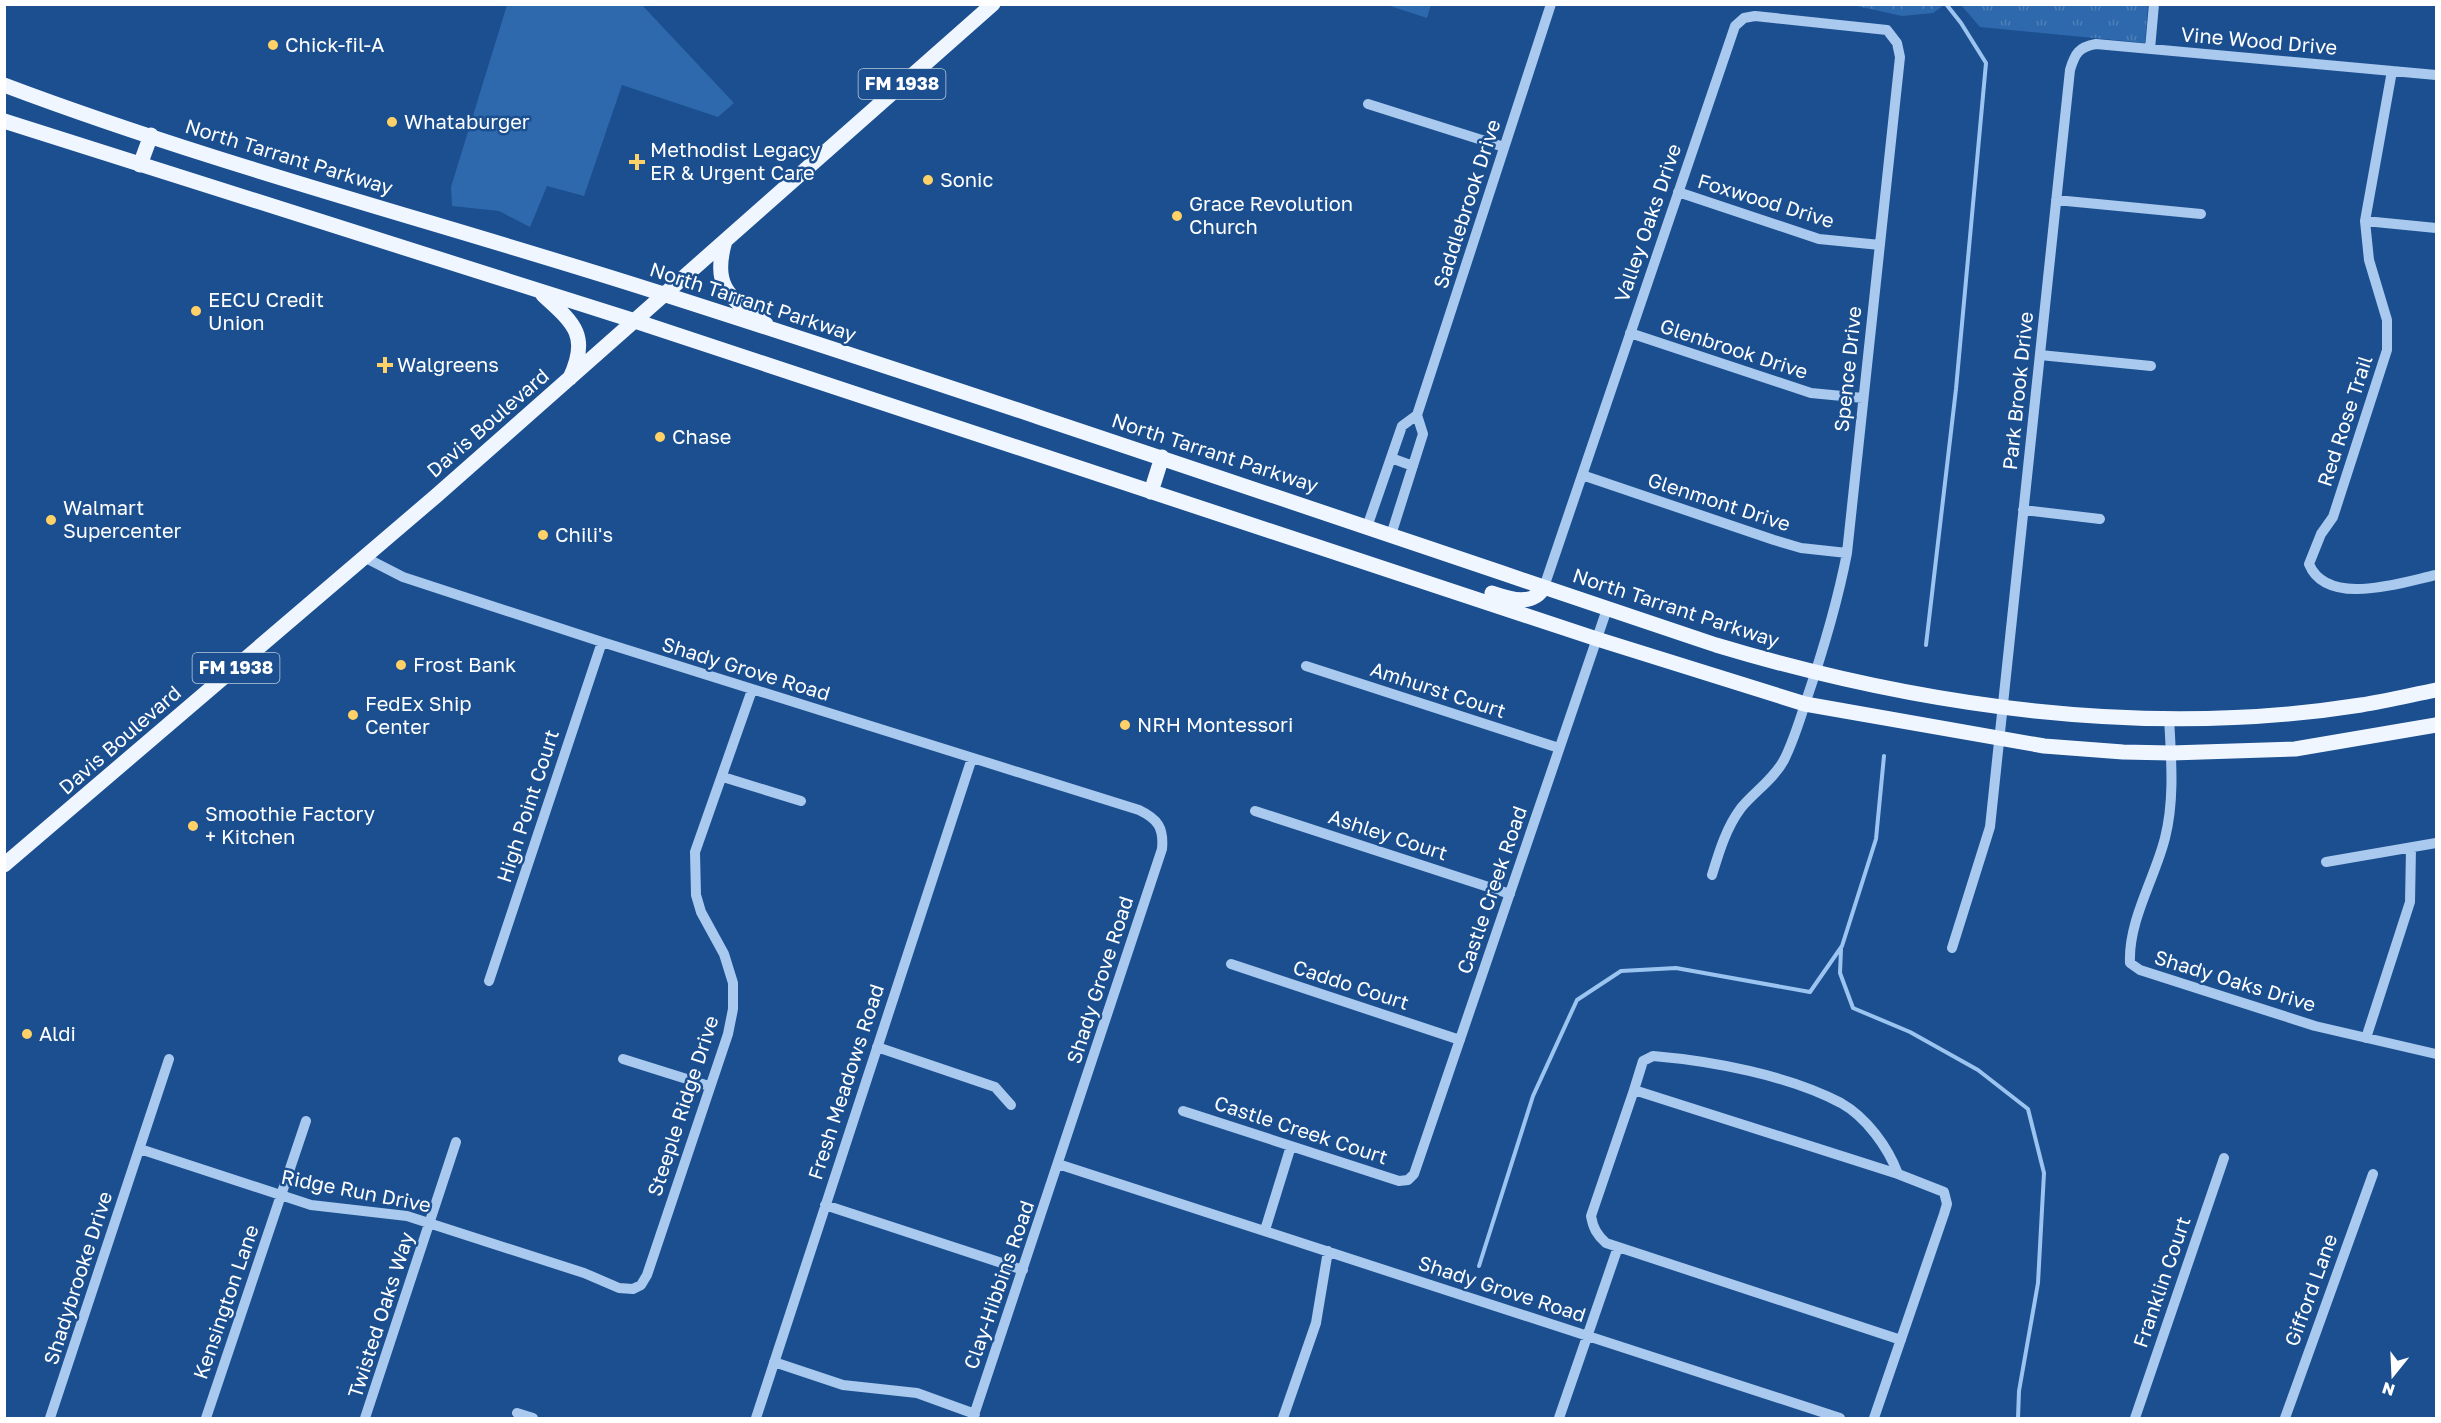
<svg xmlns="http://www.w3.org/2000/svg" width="2441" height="1423" font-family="'Golos Text',sans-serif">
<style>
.grass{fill:#2e69ad}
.forest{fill:url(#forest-crowns)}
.park{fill:url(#park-tufts)}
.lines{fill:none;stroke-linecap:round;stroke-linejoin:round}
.stream{stroke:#9cc4f0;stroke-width:4}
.minor{stroke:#a9c9ee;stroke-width:10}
.major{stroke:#f0f6ff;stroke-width:15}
.poi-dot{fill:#ffd166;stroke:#1b4f8f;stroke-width:2}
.labels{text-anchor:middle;stroke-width:5;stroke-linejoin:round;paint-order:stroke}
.shield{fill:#1b4f8f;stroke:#bbcadd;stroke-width:1.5}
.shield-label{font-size:18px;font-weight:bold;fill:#fff}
.street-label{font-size:20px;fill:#fff;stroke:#1b4f8f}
.poi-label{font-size:20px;fill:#fff;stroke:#1b4f8f;text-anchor:start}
</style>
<defs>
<pattern id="forest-crowns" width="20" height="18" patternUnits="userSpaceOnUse" patternTransform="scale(1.5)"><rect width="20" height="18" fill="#2e69ad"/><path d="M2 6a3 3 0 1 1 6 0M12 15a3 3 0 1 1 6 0" fill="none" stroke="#4d80b9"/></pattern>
<pattern id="park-tufts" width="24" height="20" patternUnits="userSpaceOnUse" patternTransform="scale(1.5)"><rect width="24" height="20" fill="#2e69ad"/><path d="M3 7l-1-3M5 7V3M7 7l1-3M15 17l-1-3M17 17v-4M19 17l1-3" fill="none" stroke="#4d80b9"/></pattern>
</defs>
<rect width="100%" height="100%" fill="#1b4f8f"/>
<path class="grass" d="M507,5H642L734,103L718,117L622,85L584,196L547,186L530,227L499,211L452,206L451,187Z
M1387,5H1431L1427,18Z"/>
<path class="forest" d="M1848,4H1944V5L1933,13L1902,16Z"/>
<path class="park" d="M1961,5H2148L2145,43L1980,27Z"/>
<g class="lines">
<path class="stream" d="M1926,645L1956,389L1986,63L1961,23L1946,4
M1841,949L1840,973L1853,1008L1910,1032L1978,1070L2028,1109L2044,1173L2038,1283L2019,1391L2018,1418
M1479,1266L1533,1096L1577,1000L1621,971L1676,968L1810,992L1842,946L1876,839L1884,756"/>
<path class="minor" d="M2150,49L2154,4
M2392,71L2365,221L2369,260L2387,320V350L2333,517L2321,534L2309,564C2327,608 2402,582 2436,575
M1368,104L1504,147
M1678,192L1819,239L1880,245
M2056,200L2201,214
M2365,221L2436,228
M1630,333L1811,393L1863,398
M2040,355L2151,366
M1391,458L1413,466
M1582,475L1774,540L1801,548L1847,553
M2023,510L2100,519
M1367,527L1402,426L1417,415L1551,4
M1391,535L1423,434L1417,415
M364,557L403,577L602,642L1139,810C1158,819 1164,828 1162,849L973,1418
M1544,587L1735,26L1744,18L1755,16L1887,30L1897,43L1900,57L1847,553C1837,605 1822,654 1805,704C1799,723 1793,742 1784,760C1773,780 1755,791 1741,808C1726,828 1719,852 1712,875
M1306,666L1559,748
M2169,717C2171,757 2175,799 2165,838C2155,878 2128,921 2130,963L2140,970L2315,1026L2436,1054
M723,777L801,801
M1255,811L1510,894
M2326,862L2436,843
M1952,948L1990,827L2070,70C2075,53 2079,47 2096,44L2436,75
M1231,964L1460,1040
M489,981L602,642
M2366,1038L2410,902L2411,848
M877,1047L995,1087L1011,1105
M623,1059L709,1086
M1634,1090L1643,1061L1653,1056C1712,1061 1788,1075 1841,1103C1866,1117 1888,1147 1898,1174
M1183,1111L1399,1181L1408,1180L1414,1174L1607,609
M140,1149L311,1205L407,1216L584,1273L619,1288L633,1289L641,1285L647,1275L728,1034L733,1009V983L724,954L701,912L696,895L695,852L752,690
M1058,1164L1840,1418
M825,1205L1023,1270
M1265,1230L1291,1146
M774,1362L843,1385L917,1393L975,1414
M517,1413L533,1418
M50,1418L169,1059
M206,1418L306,1121
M365,1418L456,1142
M756,1418L972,758
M1283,1418L1316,1323L1328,1251
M1559,1418L1618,1247
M1874,1418L1944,1214L1947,1204L1944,1192L1898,1174L1634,1090L1591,1216C1593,1228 1597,1235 1606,1243L1901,1340
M2135,1418L2224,1158
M2285,1418L2373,1174"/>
<path class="major" d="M4,85C219,166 442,223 660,293C1013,406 1364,527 1716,645C1922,707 2146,739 2361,705C2386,701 2411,695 2436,690
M4,121L635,321L1597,639L1805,704L2044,746L2123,752L2171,753L2295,749L2436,725
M140,165L151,135
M725,241C711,289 731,298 766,324
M543,295C574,323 590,336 570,378
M1151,492L1162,457
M1492,593C1510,599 1533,607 1544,587
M4,865L436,496L993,4"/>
</g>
<g class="poi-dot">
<circle cx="273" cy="45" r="6"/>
<circle cx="392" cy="122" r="6"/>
<path d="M634 153h6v6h6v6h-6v6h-6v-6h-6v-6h6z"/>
<circle cx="928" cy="180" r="6"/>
<circle cx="1177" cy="216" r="6"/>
<circle cx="196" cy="311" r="6"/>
<path d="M382 356h6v6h6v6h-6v6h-6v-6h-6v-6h6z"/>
<circle cx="660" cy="437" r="6"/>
<circle cx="51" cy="520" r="6"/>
<circle cx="543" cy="535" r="6"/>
<circle cx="401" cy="665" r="6"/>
<circle cx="353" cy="715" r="6"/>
<circle cx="1125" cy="725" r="6"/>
<circle cx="193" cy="826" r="6"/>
<circle cx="27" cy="1034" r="6"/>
</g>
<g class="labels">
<g class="shield">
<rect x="858.5" y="69" width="87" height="30" rx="4.5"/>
<rect x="192.5" y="653" width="87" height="30" rx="4.5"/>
</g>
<g class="shield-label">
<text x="902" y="90">FM 1938</text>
<text x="236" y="674">FM 1938</text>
</g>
<g class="street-label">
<text transform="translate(2259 41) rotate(5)" y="7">Vine Wood Drive</text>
<text transform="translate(289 157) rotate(17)" y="7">North Tarrant Parkway</text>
<text transform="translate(1766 201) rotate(17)" y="7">Foxwood Drive</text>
<text transform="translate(1467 204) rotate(-72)" y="7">Saddlebrook Drive</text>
<text transform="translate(1648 223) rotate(-71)" y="7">Valley Oaks Drive</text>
<text transform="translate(753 302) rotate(18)" y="7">North Tarrant Parkway</text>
<text transform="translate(1734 349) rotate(18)" y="7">Glenbrook Drive</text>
<text transform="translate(1848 369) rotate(-84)" y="7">Spence Drive</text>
<text transform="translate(2018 391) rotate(-84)" y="7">Park Brook Drive</text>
<text transform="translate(2345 421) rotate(-72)" y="7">Red Rose Trail</text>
<text transform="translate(488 423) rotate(-41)" y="7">Davis Boulevard</text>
<text transform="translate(1215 453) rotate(18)" y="7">North Tarrant Parkway</text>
<text transform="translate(1719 502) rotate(18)" y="7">Glenmont Drive</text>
<text transform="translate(1676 608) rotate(18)" y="7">North Tarrant Parkway</text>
<text transform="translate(746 669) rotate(17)" y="7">Shady Grove Road</text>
<text transform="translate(1438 690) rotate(18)" y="7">Amhurst Court</text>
<text transform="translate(120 740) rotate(-41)" y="7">Davis Boulevard</text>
<text transform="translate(528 806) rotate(-72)" y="7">High Point Court</text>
<text transform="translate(1388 835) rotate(18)" y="7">Ashley Court</text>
<text transform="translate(1492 890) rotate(-71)" y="7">Castle Creek Road</text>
<text transform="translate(1100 980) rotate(-72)" y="7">Shady Grove Road</text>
<text transform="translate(2235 981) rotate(17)" y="7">Shady Oaks Drive</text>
<text transform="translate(1351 985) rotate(18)" y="7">Caddo Court</text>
<text transform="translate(846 1082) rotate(-72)" y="7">Fresh Meadows Road</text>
<text transform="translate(683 1106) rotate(-72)" y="7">Steeple Ridge Drive</text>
<text transform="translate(1301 1130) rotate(18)" y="7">Castle Creek Court</text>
<text transform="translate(356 1191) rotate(11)" y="7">Ridge Run Drive</text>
<text transform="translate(78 1278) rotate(-72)" y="7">Shadybrooke Drive</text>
<text transform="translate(2162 1282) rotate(-71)" y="7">Franklin Court</text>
<text transform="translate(999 1285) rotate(-71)" y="7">Clay-Hibbins Road</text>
<text transform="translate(1502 1289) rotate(18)" y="7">Shady Grove Road</text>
<text transform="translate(2311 1290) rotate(-70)" y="7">Gifford Lane</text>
<text transform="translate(226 1302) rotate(-71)" y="7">Kensington Lane</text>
<text transform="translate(381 1315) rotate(-72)" y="7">Twisted Oaks Way</text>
</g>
<g class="poi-label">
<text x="285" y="52">Chick-fil-A</text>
<text x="404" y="129">Whataburger</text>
<text x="650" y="157">Methodist Legacy<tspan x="650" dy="23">ER &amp; Urgent Care</tspan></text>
<text x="940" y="187">Sonic</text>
<text x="1189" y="211">Grace Revolution<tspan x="1189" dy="23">Church</tspan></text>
<text x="208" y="307">EECU Credit<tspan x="208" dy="23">Union</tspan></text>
<text x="397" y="372">Walgreens</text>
<text x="672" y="444">Chase</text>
<text x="63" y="515">Walmart<tspan x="63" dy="23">Supercenter</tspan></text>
<text x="555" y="542">Chili's</text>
<text x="413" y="672">Frost Bank</text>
<text x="365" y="711">FedEx Ship<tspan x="365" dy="23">Center</tspan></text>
<text x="1137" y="732">NRH Montessori</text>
<text x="205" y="821">Smoothie Factory<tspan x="205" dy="23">+ Kitchen</tspan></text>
<text x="39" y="1041">Aldi</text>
</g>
</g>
<rect width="2441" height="1423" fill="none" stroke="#ffffff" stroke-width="12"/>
<g transform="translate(2393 1375) rotate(198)" stroke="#1b4f8f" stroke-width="4.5" paint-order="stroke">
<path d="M0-4.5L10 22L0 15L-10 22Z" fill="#ffffff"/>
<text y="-9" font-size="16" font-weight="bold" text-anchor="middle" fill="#ffffff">N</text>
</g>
</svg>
